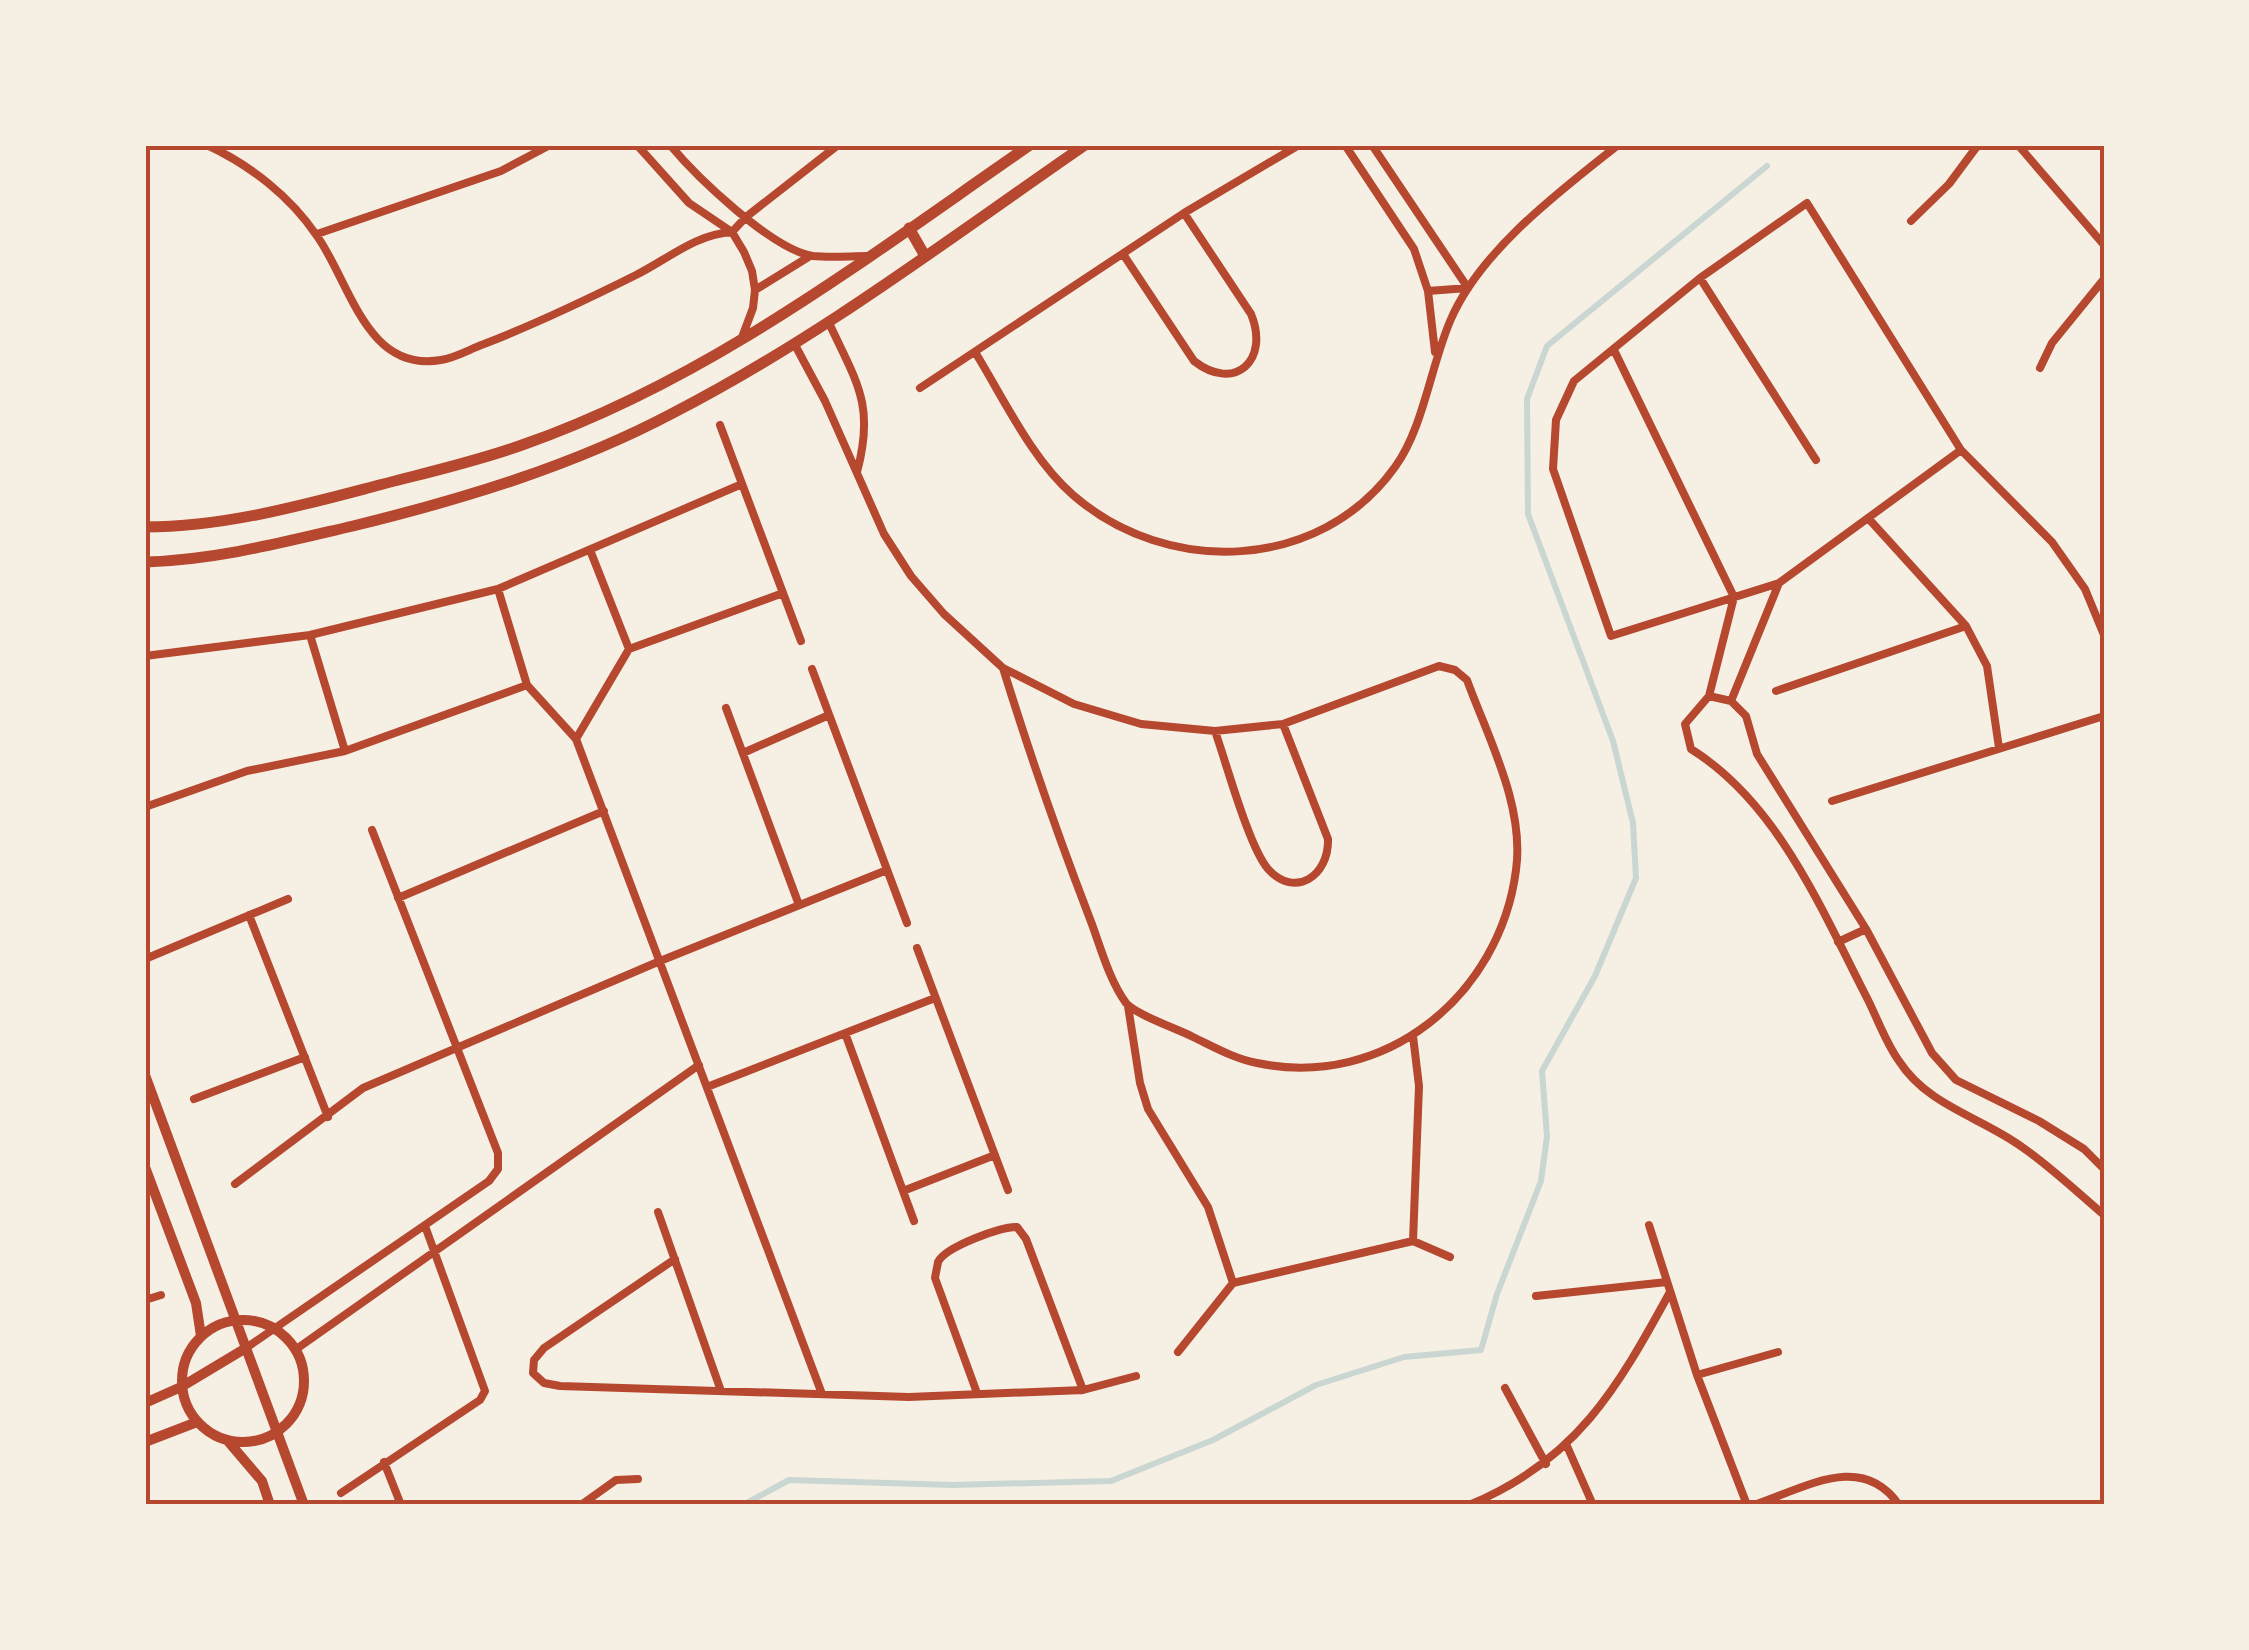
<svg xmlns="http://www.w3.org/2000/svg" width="2249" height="1650" font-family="Ubuntu,sans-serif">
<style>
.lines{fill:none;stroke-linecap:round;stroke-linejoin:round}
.stream{stroke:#c9d6d2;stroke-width:6}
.minor{stroke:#b5482f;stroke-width:8}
.tertiary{stroke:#b5482f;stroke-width:10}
.secondary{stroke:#b5482f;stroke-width:11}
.neatline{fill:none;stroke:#b5482f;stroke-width:4}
</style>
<rect width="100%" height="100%" fill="#f6efe4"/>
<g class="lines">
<path class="stream" d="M743,1505L789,1480L952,1485L1111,1481L1213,1440L1316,1385L1404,1357L1481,1350L1497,1294L1541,1181L1547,1136L1542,1071L1595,976L1636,878L1633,823L1613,741L1528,514L1527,399L1547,346L1767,166"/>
<path class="minor" d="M207,145C250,165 290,196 317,236C350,282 366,373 441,360C455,358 470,349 484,344C536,324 586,300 636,275C668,259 696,234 732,232L746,217L838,145
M637,145L689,203L732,232L744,252L752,271L755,290L753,308L741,340
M670,145C696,176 772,250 813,256C831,258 850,256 869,256
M1345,145L1414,249L1428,291L1435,352
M1372,145L1468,288
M2018,145L2104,245
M1911,221L1949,184L1978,145
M317,234L501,171L550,145
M1123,254L1194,361C1235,393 1270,360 1251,314L1184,213
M1700,278L1816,460
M755,290L810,256
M1428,291L1468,288
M829,323C857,383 875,405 857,472
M795,345L825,401L884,534L911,576L944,614L1003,668L1074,704L1141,724L1215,731L1283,724L1439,666L1455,670L1467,680C1488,738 1525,806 1516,870C1500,995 1385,1090 1257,1063C1235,1059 1214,1047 1193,1037C1178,1029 1136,1015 1126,1003C1109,980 1100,945 1090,919C1058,836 1029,752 1003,668
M1614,350L1734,597L1709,696
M975,352C1004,399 1031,458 1073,495C1167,577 1320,572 1395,467C1424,427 1431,364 1451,319C1481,250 1560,191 1618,145
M2040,368L2052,343L2104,279
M920,388L1184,213L1299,145
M720,425L801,641
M1961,450L2052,542L2085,589L2104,635
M1868,518L1966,626L1987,666L1999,748
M590,550L629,649
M498,589L527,685L576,739L822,1394
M310,635L345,751
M145,656L310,635L498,589L742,484
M812,669L907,923
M1776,691L1966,626
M1731,701L1779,583L1961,450L1807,203L1700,278L1574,381L1556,420L1553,469L1611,636L1779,583
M726,708L799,905
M1215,731C1226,762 1249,847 1268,869C1295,899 1329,876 1328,839L1283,724
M576,739L629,649L783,593
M743,753L829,715
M1832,801L2104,716
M145,807L247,771L345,751L527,685
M398,898L604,811
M249,915L328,1117
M1838,942L1866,929
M917,948L1008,1190
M145,959L288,899
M1128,1006L1140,1083L1148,1109L1208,1207L1233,1283
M845,1033L914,1221
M707,1087L935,998
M194,1099L305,1057
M2104,1169L2084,1149L2039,1121L1956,1080L1932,1053L1866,929L1757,754L1746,716L1731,701L1709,696L1685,724L1691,749C1779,804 1822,911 1868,1000C1878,1020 1886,1043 1899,1061C1928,1106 1981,1117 2022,1147C2051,1167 2077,1192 2104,1215
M235,1184L363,1088L660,961L887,870
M903,1191L995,1155
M658,1212L721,1391
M1649,1225L1697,1375L1747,1505
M1413,1241L1419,1086L1413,1036
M675,1259L544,1348L534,1360L533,1373L544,1383L560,1386L909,1397L1083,1390L1136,1376
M1536,1296L1667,1282
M145,1300L161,1295
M246,1348L489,1181L498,1169V1153L372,830
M295,1350L699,1065
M1178,1352L1233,1283L1413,1241L1450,1257
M1697,1375L1778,1352
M1505,1388L1546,1464
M977,1393L935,1278C935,1277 938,1263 938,1262C945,1247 1002,1226 1017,1227L1026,1239L1083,1390
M1567,1446L1593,1505
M384,1462L401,1505
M341,1493L480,1400L485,1391L425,1226
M232,1505L235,1504
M581,1505L616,1480L638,1479
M1469,1505C1576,1461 1617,1389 1670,1292
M1754,1505C1805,1488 1862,1451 1899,1505"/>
<path class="tertiary" d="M145,1075L304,1505
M145,1167L196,1303L201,1336
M182 1381a61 61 0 1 1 122 0a61 61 0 1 1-122 0Z
M145,1403L181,1387L246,1348
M227,1440L262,1481L270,1505
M145,1442L197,1422"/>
<path class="secondary" d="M909,228L925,256
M145,527C221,527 296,507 368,488C420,474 472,463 522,445C709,380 869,256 1030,145
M145,562C216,560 284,542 353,526C463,499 573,466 673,413C819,338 950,238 1085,145"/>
</g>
<rect width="2249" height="1650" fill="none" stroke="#f6efe4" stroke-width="295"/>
<rect x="148" y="148" width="1954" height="1354" class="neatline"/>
</svg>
